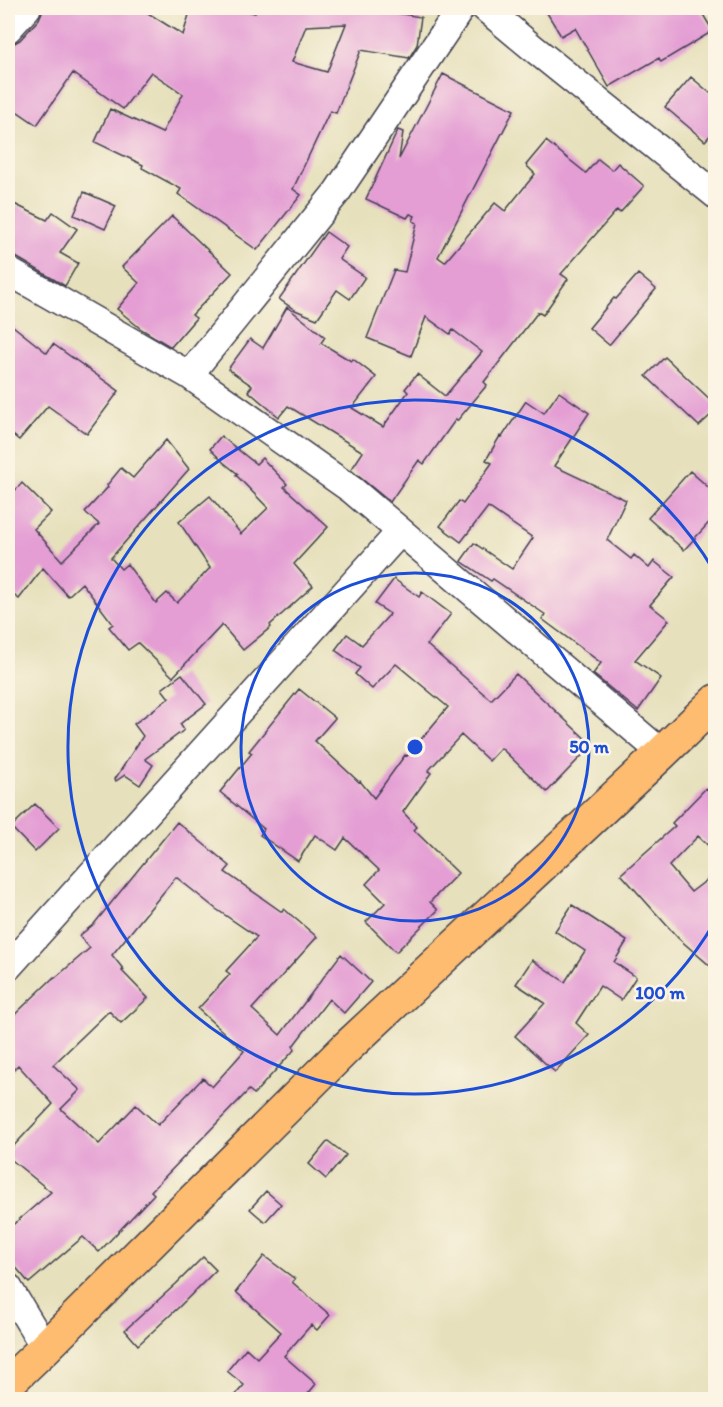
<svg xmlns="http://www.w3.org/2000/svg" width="723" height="1407" font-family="Itim,sans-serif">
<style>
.building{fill:#e49ed4;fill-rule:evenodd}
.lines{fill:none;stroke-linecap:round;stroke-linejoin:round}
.street-casing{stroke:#3f3e4e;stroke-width:30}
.primary-casing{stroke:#3f3e4e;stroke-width:36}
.street{stroke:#fff;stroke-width:27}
.primary{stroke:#fdbc6f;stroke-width:33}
.ring{fill:none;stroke:#1d4ed8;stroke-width:3}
.centre{fill:#1d4ed8;stroke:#fcf5e5;stroke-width:3}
.ring-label{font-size:18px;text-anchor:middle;font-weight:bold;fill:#1d4ed8;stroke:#fcf5e5;stroke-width:5;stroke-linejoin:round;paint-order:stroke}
</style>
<rect width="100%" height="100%" fill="#fcf5e5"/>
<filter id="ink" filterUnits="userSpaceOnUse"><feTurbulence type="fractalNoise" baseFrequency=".0167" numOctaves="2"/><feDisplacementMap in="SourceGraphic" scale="12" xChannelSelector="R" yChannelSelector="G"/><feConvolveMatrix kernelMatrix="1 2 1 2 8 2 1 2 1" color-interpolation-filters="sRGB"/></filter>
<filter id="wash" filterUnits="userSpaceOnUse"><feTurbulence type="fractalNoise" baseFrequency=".008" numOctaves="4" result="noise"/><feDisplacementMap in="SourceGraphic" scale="24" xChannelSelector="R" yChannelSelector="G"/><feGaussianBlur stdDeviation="1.35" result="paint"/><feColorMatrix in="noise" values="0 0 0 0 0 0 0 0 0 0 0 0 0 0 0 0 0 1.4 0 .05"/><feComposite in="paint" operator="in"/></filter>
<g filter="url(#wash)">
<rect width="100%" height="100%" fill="#e6e0bc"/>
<g id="blocks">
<path class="building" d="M42,8H140L183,35L191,8H237L255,13L257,8H378L377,10L421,17L417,45L409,58L361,50L336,113L330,111L293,189L301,195L257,250L178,194L181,189L142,168L143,165L95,142L110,109L162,133L183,94L151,72L123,109L73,73L37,125L8,105V44H13L20,40L39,19L42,12ZM346,24L327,72L292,62L306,26Z
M544,8H699L713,31L661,62L659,58L609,87L575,28L561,36Z
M443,74L514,110L438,257L445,262L495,203L505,211L535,174L526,165L546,141L586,173L598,159L612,170L618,163L644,186L620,213L617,210L561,274L568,279L543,315L538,312L484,382L487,385L457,421L456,419L424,464L419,460L390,502L351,470L363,452L288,406L279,417L248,391L252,386L228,369L250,339L263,348L287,307L325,337L321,343L351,361L353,359L376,377L352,408L383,427L408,392L405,389L417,374L445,396L482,352L453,330L450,334L426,317L411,356L367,338L394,270L405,272L417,223L413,221L415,216L410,214L407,218L366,199L398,130L403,132L399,159Z
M691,77L716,98V129L705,141L665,107Z
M84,192L116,206L105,229L74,215Z
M8,201L47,220L53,212L77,229L60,253L78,263L65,286L16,257L8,255Z
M172,216L232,273L192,315L196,318L171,347L141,329L117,309L139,283L122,267Z
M326,232L347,247L339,259L365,277L350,299L337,290L317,319L295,310L279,299Z
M638,274L656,289L609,345L589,328L614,298L616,299Z
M8,322L47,353L53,344L119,391L87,434L48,406L19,440L8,431Z
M665,357L716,405V410L699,426L646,376Z
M559,392L589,413L554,466L626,500L607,540L631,559L634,555L649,568L654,561L674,577L650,605L669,620L635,660L661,678L638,711L593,674L601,663L542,619L546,615L493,579L491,581L461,561L474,543L512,569L533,538L488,507L461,542L440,526L459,501L463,504L492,463L486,460L500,436L502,437L526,401L544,413Z
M221,436L256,464L262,458L287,484L284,487L328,527L294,564L313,586L270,625L271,627L243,650L222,625L173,677L138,643L128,650L109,627L113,624L82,583L68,596L43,568L19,599L8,591V498L22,483L51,512L34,529L62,561L99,524L85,512L108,487L107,485L121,468L133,478L166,440L189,469L111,558L121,569L127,564L156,603L167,593L177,603L210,568L179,522L210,496L241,534L268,508L236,475L238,474L223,462L210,449Z
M690,471L716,494V515L684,550L648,518Z
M394,579L419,597L422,592L451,614L427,645L491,700L516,674L592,745L547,792L501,748L489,761L461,735L428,771L431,773L403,812L417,827L414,830L458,873L430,902L438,910L396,952L366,922L385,903L366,884L379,870L345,838L337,850L315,835L298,861L260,835L264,829L220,792L252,753L249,751L299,689L335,718L315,741L359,782L360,781L374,798L405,755L407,756L448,707L396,664L372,689L355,674L360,668L335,650L347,634L362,645L390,614L375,604Z
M182,674L206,704L180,724L184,730L145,759L153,765L140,785L125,775L116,781L115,779L143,736L134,724L169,698L162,689Z
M706,788L716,798V853L698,836L669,866L691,892L716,873V971L678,938L621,874L675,826L672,823Z
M35,804L59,828L35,852L11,827Z
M177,822L230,866L225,872L282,912L284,909L317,937L252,1009L280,1035L341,954L371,982L344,1013L329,999L293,1046L295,1049L254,1094L249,1090L151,1191L154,1194L99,1252L83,1237L29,1283L8,1258V1229L51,1192L8,1157V1152L53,1104L18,1065L8,1075V1021L54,977L55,978L90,948L79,936L94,924ZM176,877L216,909L257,937L226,971L230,974L198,1009L244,1051L212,1087L203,1078L158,1125L136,1105L99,1144L61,1109L80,1090L53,1065L109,1011L121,1023L148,998L122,971L124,970L112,955Z
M572,905L627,941L614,962L636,977L621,1000L600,986L576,1023L589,1035L555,1072L515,1036L545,1003L516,984L532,960L565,982L585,951L555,931Z
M328,1141L346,1155L326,1179L309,1164Z
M266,1191L281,1204L265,1222L250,1209Z
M264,1256L295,1279L292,1282L330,1315L317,1330L311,1325L284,1356L316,1384L303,1400H231L244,1385L227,1371L246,1348L257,1358L281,1332L236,1292Z
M203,1257L216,1270L179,1307L138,1345L125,1330L176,1284Z"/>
</g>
</g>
<g filter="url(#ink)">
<use href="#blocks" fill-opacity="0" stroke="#3f3e4e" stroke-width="1.5"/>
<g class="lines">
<defs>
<path id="street" d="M485,8L533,48L716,195
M8,29L27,8
M8,271L189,375L352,490L662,753
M189,375L337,192L461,8
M8,967L400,532
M8,1287L45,1348"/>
<path id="primary" d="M8,1383L45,1348L347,1047L662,753L716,701"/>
</defs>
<use href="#street" class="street-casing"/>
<use href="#primary" class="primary-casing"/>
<use href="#street" class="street"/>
<use href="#primary" class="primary"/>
</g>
</g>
<g class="ring">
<circle cx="415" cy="747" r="174"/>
<path d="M714 923A347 347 0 1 1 714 571"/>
</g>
<circle cx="415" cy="747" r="9" class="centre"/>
<g class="ring-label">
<text x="589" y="753">50 m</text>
<text x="660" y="999">100 m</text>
</g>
<rect width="723" height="1407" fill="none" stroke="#fcf5e5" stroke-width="30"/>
</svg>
